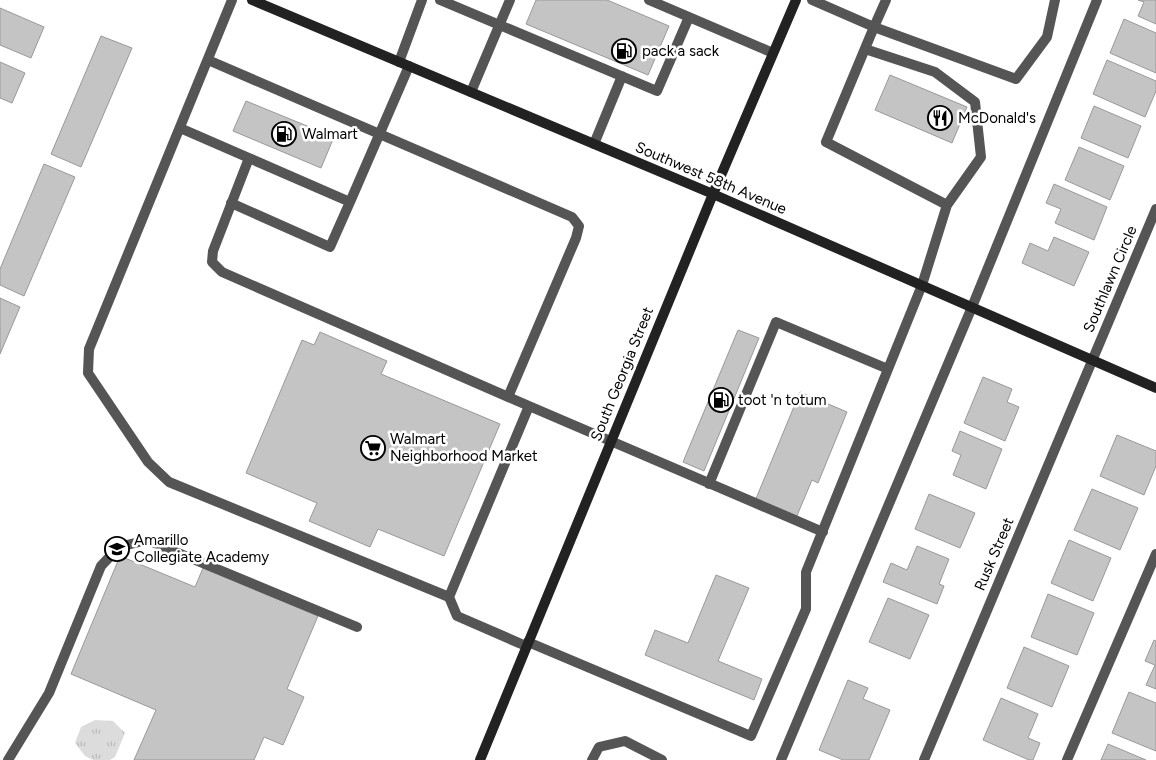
<svg xmlns="http://www.w3.org/2000/svg" width="1156" height="760" font-family="Figtree,sans-serif">
<style>
.park{fill:url(#park-tufts)}
.building{fill:#c4c4c4;stroke:#999}
.lines{fill:none;stroke-linecap:round;stroke-linejoin:round}
.lane{stroke:#555;stroke-width:10}
.street{stroke:#555;stroke-width:10}
.secondary{stroke:#222;stroke-width:10}
.labels{text-anchor:middle;stroke-width:5;stroke-linejoin:round;paint-order:stroke}
.poi-label{font-size:15px;fill:#000;stroke:#fff;text-anchor:start}
.street-label{font-size:15px;fill:#000;stroke:#fff}
</style>
<defs>
<pattern id="park-tufts" width="24" height="20" patternUnits="userSpaceOnUse" patternTransform="scale(1.25)"><rect width="24" height="20" fill="#dcdcdc"/><path d="M3 7l-1-3M5 7V3M7 7l1-3M15 17l-1-3M17 17v-4M19 17l1-3" fill="none" stroke="#bbb"/></pattern>
</defs>
<rect width="100%" height="100%" fill="#fff"/>
<path class="park" d="M95,720L113,721L125,733L115,757L110,760H93L85,756L75,743L81,727Z"/>
<path class="building" d="M536,0H607L669,26L648,75L526,24Z
M1138,0H1156V24L1138,16L1144,2Z
M0,8L44,27L31,58L0,45Z
M1124,19L1156,33V73L1110,53Z
M101,36L132,48L81,167L51,154Z
M1107,60L1156,81V91L1145,117L1093,94Z
M0,62L25,73L12,103L0,98Z
M890,75L967,107L952,143L875,110Z
M246,101L334,137L321,168L233,131Z
M1094,106L1141,126L1128,158L1081,138Z
M1079,147L1124,166L1110,200L1065,180Z
M44,164L75,177L24,296L0,285V269Z
M1054,184L1107,207L1094,240L1055,223L1061,209L1046,203Z
M1054,237L1089,252L1074,286L1022,263L1030,243L1048,251Z
M0,298L20,307L0,354Z
M738,330L759,338L704,471L683,462Z
M320,332L387,361L381,374L500,424L444,556L378,529L370,547L309,521L317,503L246,473L302,340L314,345Z
M983,377L1012,389L1007,402L1019,407L1005,441L964,423Z
M800,392L847,412L818,483L812,480L796,518L755,501Z
M960,431L1002,449L986,489L953,475L961,455L952,451Z
M1117,435L1156,451V466L1144,495L1100,476Z
M1092,489L1138,508L1120,550L1074,530Z
M929,494L975,513L960,548L915,529Z
M1069,540L1111,558L1093,601L1051,583Z
M917,546L949,559L939,584L944,586L937,604L883,582L891,563L907,570Z
M120,556L195,587L203,568L318,616L287,689L304,697L283,745L264,737L254,760H134L156,710L71,674Z
M716,575L749,588L718,661L762,679L754,700L645,655L655,630L688,643Z
M1048,594L1094,613L1077,655L1031,637Z
M888,598L929,615L910,659L869,642Z
M1154,640L1156,641V689L1146,685L1155,665L1145,661Z
M1024,647L1069,666L1052,707L1007,688Z
M848,680L868,688L863,699L890,710L869,760H843L819,750Z
M1129,692L1156,703V751L1112,733Z
M1001,698L1038,714L1028,738L1040,743L1033,760H1029L983,740Z
M1108,744L1146,760H1101Z"/>
<g class="lines">
<path class="lane" d="M232,0L89,349L88,373L148,462L169,482L449,597L457,616L526,646
M440,0L657,91L689,17
M649,0L773,53
M886,0L874,27L1016,79L1047,37L1055,0
M865,49L935,72L975,102L981,157L947,205
M208,60L572,217L579,226L576,238L508,397
M399,62L422,0
M471,92L510,0
M180,128L249,158L213,251L212,262L222,272L529,406L449,597
M594,144L622,76
M249,158L350,202L409,66
M231,203L330,247L350,202
M529,406L823,532
M709,484L776,322L888,369
M528,642L751,736L806,609V572L922,285L947,205L826,142L874,27L812,0
M8,760L49,693L101,566L119,547L147,540L357,627
M592,760L599,747L625,741L662,760
M781,760L972,307L1097,0
M1067,760L1156,554"/>
<path class="street" d="M924,760L1156,209"/>
<path class="secondary" d="M252,0L713,194L1156,388
M480,760L713,194L796,0"/>
</g>
<defs>
<symbol id="fuel-ring" viewBox="-11 -11 22 22"><circle r="9.5" fill="#fff" stroke="#000" stroke-width="1.5"/><path d="M-5.5-6h7V0h2V4h1.3V-2.5L3-4.5l.8-.8L6-3V5H2.5V1h-1V6h-7ZM-4.2-4.7v3.2H.2V-4.7Z" fill="#000"/></symbol>
<symbol id="restaurant-ring" viewBox="-11 -11 22 22"><circle r="9.5" fill="#fff" stroke="#000" stroke-width="1.5"/><path d="M-5-6h1v4h1v-4h1v4h1v-4h1v5L-1.5 .5V6h-2V.5L-5-1ZM5-6V6H3V1.5H1.5Q1.5-4 5-6Z" fill="#000"/></symbol>
<symbol id="supermarket-ring" viewBox="-11 -11 22 22"><circle r="9.5" fill="#fff" stroke="#000" stroke-width="1.5"/><path d="M-6-5.5h2.5l.6 2H6L4.5 2H-2.5L-4.4-4H-6ZM-1.5 3.2a1.3 1.3 0 1 0 .1 0ZM3 3.2a1.3 1.3 0 1 0 .1 0Z" fill="#000"/></symbol>
<symbol id="school-ring" viewBox="-11 -11 22 22"><circle r="9.5" fill="#fff" stroke="#000" stroke-width="1.5"/><path d="M0-5L7-2L0 1L-7-2ZM-4 1L0 2.5L4 1V4Q0 6-4 4Z" fill="#000"/></symbol>
</defs>
<g fill-rule="evenodd">
<use href="#fuel-ring" x="610" y="37" width="28" height="28"/>
<use href="#restaurant-ring" x="926" y="104" width="28" height="28"/>
<use href="#fuel-ring" x="270" y="120" width="28" height="28"/>
<use href="#fuel-ring" x="707" y="386" width="28" height="28"/>
<use href="#supermarket-ring" x="359" y="434" width="28" height="28"/>
<use href="#school-ring" x="103" y="535" width="28" height="28"/>
</g>
<g class="labels">
<g class="poi-label">
<text x="642" y="56">pack a sack</text>
<text x="958" y="123">McDonald's</text>
<text x="302" y="139">Walmart</text>
<text x="738" y="405">toot 'n totum</text>
<text x="390" y="444">Walmart<tspan x="390" dy="17">Neighborhood Market</tspan></text>
<text x="134" y="545">Amarillo<tspan x="134" dy="17">Collegiate Academy</tspan></text>
</g>
<g class="street-label">
<text transform="translate(711 178) rotate(23)" y="5">Southwest 58th Avenue</text>
<text transform="translate(1110 279) rotate(-67)" y="5">Southlawn Circle</text>
<text transform="translate(622 374) rotate(-68)" y="5">South Georgia Street</text>
<text transform="translate(994 554) rotate(-67)" y="5">Rusk Street</text>
</g>
</g>
</svg>
